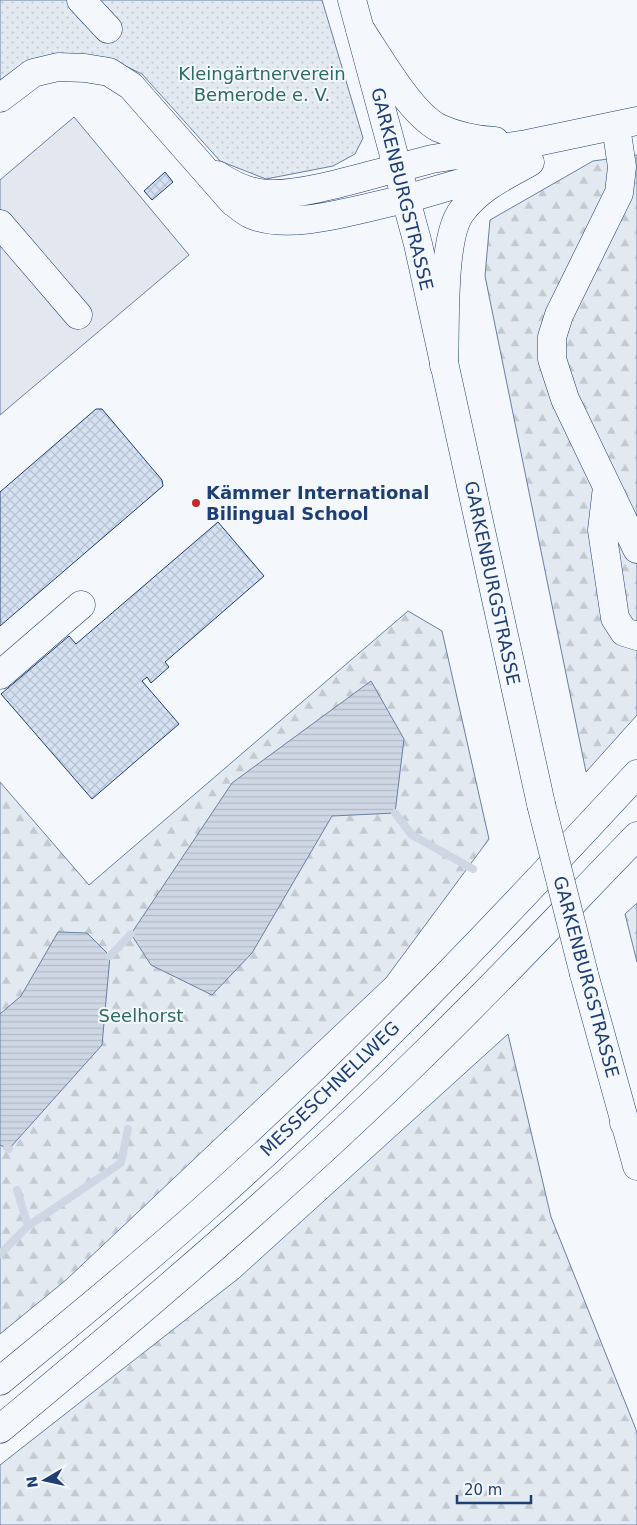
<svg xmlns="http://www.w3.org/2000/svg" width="637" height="1525" font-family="'DejaVu Sans',sans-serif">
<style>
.grass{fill:url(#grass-dots);stroke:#687fa3}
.forest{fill:url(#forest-firs);stroke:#687fa3}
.parking{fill:#e3e8f0;stroke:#687fa3}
.water{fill:url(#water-rules);stroke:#687fa3}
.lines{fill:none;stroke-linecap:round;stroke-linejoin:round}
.stream{stroke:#cfd7e4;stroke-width:8}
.building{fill:url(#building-cross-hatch);stroke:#1d3f73}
.minor-casing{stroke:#1d3f73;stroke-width:29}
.major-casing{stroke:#1d3f73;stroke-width:29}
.highway-casing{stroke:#1d3f73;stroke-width:29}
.minor{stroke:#f4f7fb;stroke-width:28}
.major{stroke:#f4f7fb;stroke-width:28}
.highway{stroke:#f4f7fb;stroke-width:28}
.major-bridge-casing{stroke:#1d3f73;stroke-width:29;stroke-linecap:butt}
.major-bridge{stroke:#f4f7fb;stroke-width:28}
.poi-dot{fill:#c62828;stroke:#f4f7fb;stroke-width:2}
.labels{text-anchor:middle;stroke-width:4;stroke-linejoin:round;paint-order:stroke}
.park-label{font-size:18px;fill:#2c6c60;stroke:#f4f7fb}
.street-label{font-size:18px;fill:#1d3f73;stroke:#f4f7fb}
.poi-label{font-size:18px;font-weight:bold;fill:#1d3f73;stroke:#f4f7fb;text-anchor:start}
</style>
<defs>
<pattern id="grass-dots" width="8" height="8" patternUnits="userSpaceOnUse" patternTransform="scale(1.25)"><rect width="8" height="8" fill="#e3e9f0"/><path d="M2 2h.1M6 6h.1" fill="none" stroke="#c2c9d1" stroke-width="1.8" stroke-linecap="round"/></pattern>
<pattern id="forest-firs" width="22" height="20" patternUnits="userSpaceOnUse" patternTransform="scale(1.25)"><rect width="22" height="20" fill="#e3e9f0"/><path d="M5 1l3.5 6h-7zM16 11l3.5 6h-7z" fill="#c2c9d1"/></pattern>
<pattern id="water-rules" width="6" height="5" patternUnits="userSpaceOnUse" patternTransform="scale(1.25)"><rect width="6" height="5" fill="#cfd7e4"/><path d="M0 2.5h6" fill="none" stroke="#b1bac7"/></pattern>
<pattern id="building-cross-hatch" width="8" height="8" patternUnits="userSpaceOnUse" patternTransform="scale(1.25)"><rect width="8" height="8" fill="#d5e0f0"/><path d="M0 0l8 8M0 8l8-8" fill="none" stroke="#b6c1d1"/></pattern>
</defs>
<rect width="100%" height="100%" fill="#f4f7fb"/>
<path class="grass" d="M0,0H322L363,138L355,154L333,166L266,179L220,161L142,74L115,61L0,86Z"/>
<path class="forest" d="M637,155V715L586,772L485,276L490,220L593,161Z
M408,611L442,631L489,839L386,978L66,1280L0,1334V782L89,885Z
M637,903V962L625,914Z
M508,1034L551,1217L637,1432V1525H0V1465L239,1278Z"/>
<path class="parking" d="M74,117L189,255L0,415V180Z"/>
<path class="water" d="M371,681L404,739L395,813L332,816L252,953L212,995L151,965L131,934L232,783Z
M58,932L87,933L110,956L102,1045L9,1149L0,1145V1014L21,996Z"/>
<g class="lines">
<path class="stream" d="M395,813L412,835L473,869
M110,956L131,934
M7,1148L9,1149
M28,1226L121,1163L128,1129
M0,1254L28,1226L17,1190"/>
</g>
<path class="building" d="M165,172L173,182L152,200L144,191Z
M96,409H102L162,480L163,486L0,626V492Z
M218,522L264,576L165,662L169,667L151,683L147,677L142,681L179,724L92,799L1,694L69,636L76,644Z"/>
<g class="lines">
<defs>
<path id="minor" d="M81,0L108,29
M0,98L33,73L58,67L85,68L109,72L131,86L233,202C239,206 245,212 252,215C292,232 364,207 406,199
M618,140L622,167L619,193L559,315L552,337V359L565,399L637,549
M217,175C232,185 252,194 270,194C306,195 362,177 398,168
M0,224L78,315
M607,487L602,530L615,618L624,632L637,636
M0,675L81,605"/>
<path id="major" d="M352,0L418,244L541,804
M584,974L637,1166"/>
<path id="highway" d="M360,29C379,57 410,113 439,128C457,136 476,140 495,141
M398,168L432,159L527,144L637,121
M406,199L498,172
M444,365C446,329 441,237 462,211C479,188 505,176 530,162
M624,1123L637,1143
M0,1381C68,1325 137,1269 203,1210C355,1075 499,923 637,774
M0,1429C147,1307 293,1183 429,1049C500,980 568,907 637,836"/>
</defs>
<use href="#minor" class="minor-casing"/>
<use href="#major" class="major-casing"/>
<use href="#highway" class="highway-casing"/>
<use href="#minor" class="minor"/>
<use href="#major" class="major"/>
<use href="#highway" class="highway"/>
<defs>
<path id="major-bridge" d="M541,804L584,974"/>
</defs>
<use href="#major-bridge" class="major-bridge-casing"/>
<use href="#major-bridge" class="major-bridge"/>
</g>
<circle class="poi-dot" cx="196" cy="503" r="5"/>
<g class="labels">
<g class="park-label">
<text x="262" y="80">Kleingärtnerverein<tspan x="262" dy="21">Bemerode e. V.</tspan></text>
<text x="141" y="1022">Seelhorst</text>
</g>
<g class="street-label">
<text transform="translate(402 189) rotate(76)" y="6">GARKENBURGSTRASSE</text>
<text transform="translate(492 583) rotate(78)" y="6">GARKENBURGSTRASSE</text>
<text transform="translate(586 977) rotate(75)" y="6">GARKENBURGSTRASSE</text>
<text transform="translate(330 1089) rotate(-44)" y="6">MESSESCHNELLWEG</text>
</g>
<g class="poi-label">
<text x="206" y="499">Kämmer International<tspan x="206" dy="21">Bilingual School</tspan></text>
</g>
</g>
<g transform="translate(45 1480) rotate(261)" stroke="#f4f7fb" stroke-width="4" paint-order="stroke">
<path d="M0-4L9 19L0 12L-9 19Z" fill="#1d3f73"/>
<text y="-8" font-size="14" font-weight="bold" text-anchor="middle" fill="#1d3f73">N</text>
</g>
<path d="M457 1495v8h74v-8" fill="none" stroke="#1d3f73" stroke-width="2.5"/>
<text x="464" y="1495" font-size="15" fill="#1d3f73" stroke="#f4f7fb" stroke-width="4" paint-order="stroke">20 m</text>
</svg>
